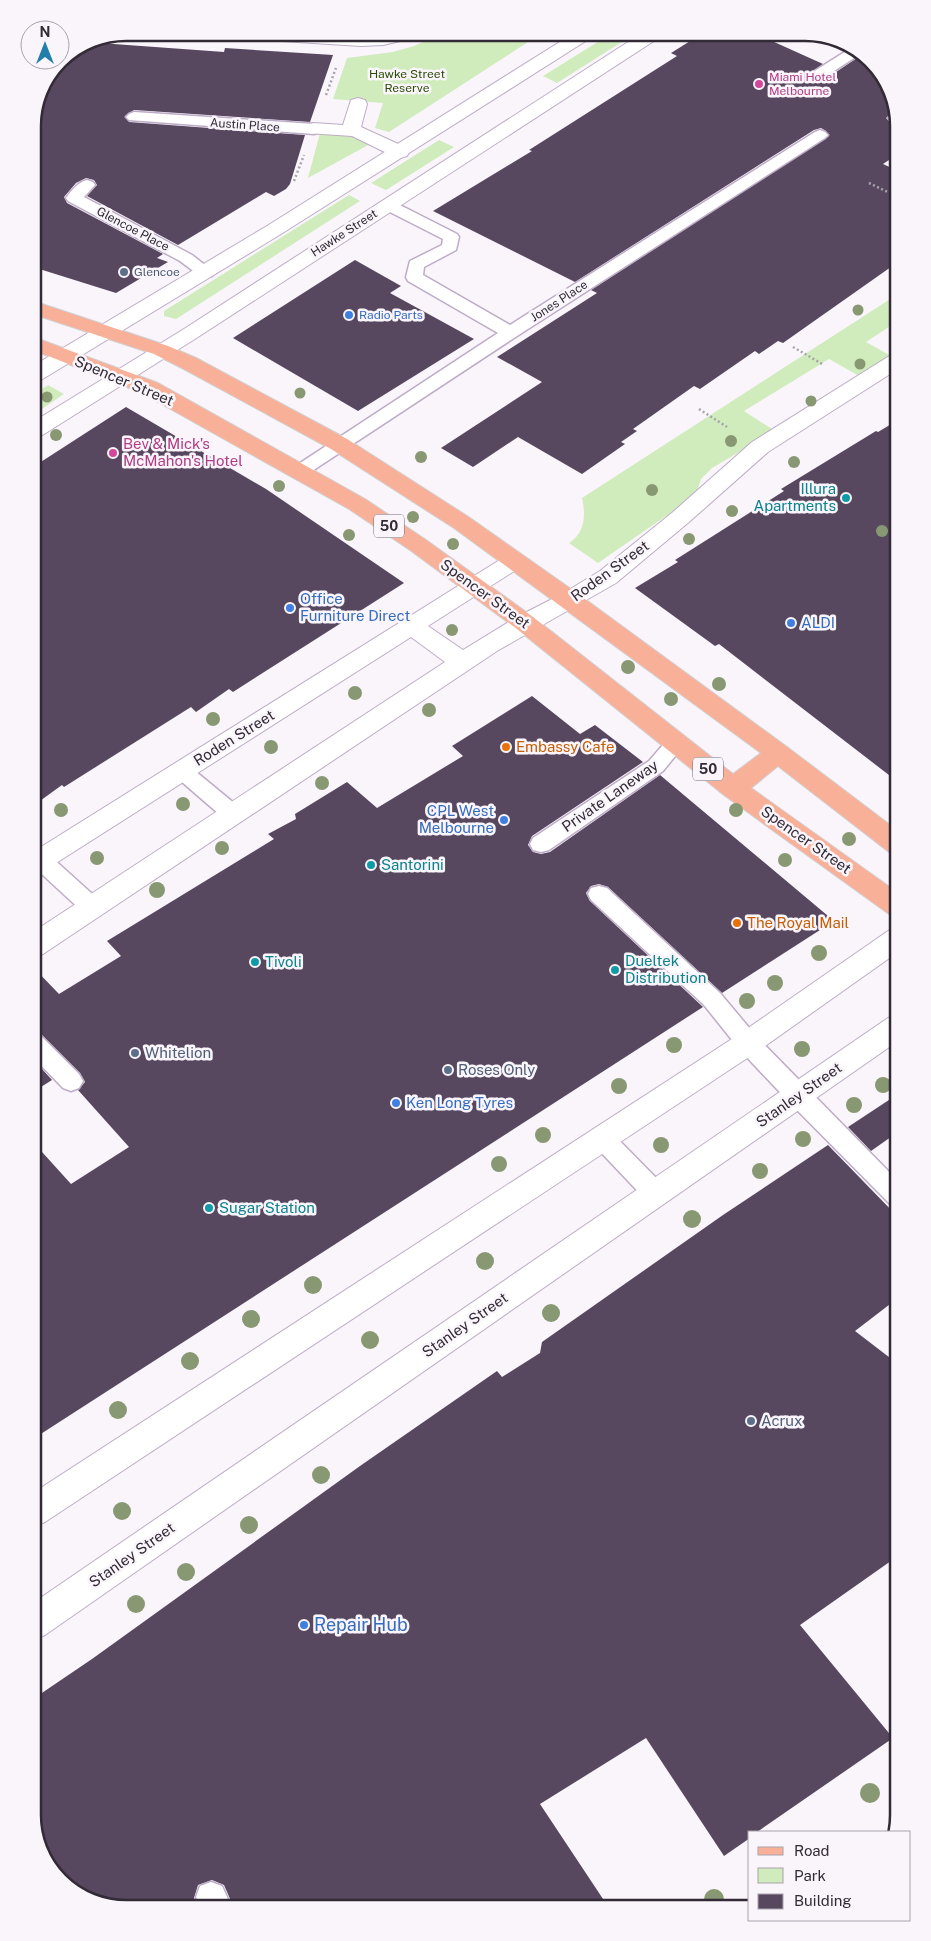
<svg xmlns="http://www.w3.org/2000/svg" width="931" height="1941" font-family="'Public Sans',sans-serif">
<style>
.green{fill:#d0ecbc}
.building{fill:#574860}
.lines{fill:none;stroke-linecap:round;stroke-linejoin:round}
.lane-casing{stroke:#beacc7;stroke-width:3}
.street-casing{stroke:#beacc7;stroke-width:2}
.secondary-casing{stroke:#beacc7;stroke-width:2}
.primary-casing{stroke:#d2d0d3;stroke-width:2}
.path{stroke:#a8a3ab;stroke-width:2.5;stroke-dasharray:2 2.5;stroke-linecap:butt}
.lane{fill:#fff;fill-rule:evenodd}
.street{fill:#fff;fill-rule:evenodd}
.secondary{fill:#fff;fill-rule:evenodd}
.primary{fill:#f8b198;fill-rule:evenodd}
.tree{fill:#889873}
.hotel-dot{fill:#d1479c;stroke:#f9f5fb;stroke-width:2}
.service-dot{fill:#5c6f8a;stroke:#f9f5fb;stroke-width:2}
.shop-dot{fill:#3f7fe0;stroke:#f9f5fb;stroke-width:2}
.culture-dot{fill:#0f9aa8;stroke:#f9f5fb;stroke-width:2}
.food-dot{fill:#e8710a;stroke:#f9f5fb;stroke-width:2}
.labels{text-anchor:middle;stroke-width:5;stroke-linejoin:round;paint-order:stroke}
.far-park-label{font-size:12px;fill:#2b4b04;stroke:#f9f5fb}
.far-hotel-label{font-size:12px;fill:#b23c85;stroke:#f9f5fb;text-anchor:start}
.far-street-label{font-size:12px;fill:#322b36;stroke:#f9f5fb}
.far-service-label{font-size:12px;fill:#4e5e75;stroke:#f9f5fb;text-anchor:start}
.far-shop-label{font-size:12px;fill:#366cbe;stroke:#f9f5fb;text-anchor:start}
.shield{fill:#f9f5fb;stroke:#6e6871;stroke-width:1}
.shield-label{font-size:14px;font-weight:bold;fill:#322b36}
.street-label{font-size:15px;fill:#322b36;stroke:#f9f5fb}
.hotel-label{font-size:15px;fill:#b23c85;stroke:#f9f5fb;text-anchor:start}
.culture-label{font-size:15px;fill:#0d838f;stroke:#f9f5fb;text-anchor:start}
.shop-label{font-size:15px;fill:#366cbe;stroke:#f9f5fb;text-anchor:start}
.food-label{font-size:15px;fill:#c56008;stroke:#f9f5fb;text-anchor:start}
.service-label{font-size:15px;fill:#4e5e75;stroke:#f9f5fb;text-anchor:start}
.near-shop-label{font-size:18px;fill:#366cbe;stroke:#f9f5fb;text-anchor:start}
.rim{fill:none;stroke:#322b36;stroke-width:2.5}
</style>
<rect width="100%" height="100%" fill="#f9f5fb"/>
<path class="green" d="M443,33H542L389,132L375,128L383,103L333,99L347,58L393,52L414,46Z
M612,33H636L557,83L543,76Z
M320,133L349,134L370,144L308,178Z
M439,140L454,147L386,190L371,183Z
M349,195L360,201L176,319L164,316V311Z
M898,294V321L866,342L891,356L861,377L829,359L744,411L775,431L712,468L701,479L697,491L676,509L598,563L569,543C585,533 586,515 582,498Z
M48,385L64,394L33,415V395Z"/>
<path class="building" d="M703,33H754L823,64L809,74L813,80H824L863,54L891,91L896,111L886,118L891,123L898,124V154L883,164L898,171V262L783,343L778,341L759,354L755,351L700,389L694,386L633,429L637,431L621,442L625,444L582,474L518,437L473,467L441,448L542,382L497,357L597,293L591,290L829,136L826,131L821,128L814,130L575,282L433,211L532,151L529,150L677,56L671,53Z
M86,42L224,52L225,48L333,55L310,122L134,110L125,116L129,122L305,135L290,184L286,189L274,196L266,192L178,245L87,196L97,185L94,180L86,178L76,183L64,197L67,203L163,254L157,258L168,262L116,293L33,267V120L60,60Z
M355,260L401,286L390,293L474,339L358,411L233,338Z
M126,407L266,489L404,583L233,692L229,689L196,712L191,707L64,787L62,785L33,806V467Z
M898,420V782L719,644L715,646L635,588L678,562L675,560L784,491L781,489L876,431L878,432Z
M532,696L580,734L595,725L643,762L532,836L528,845L533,852L541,854L550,852L660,775L834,921L722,993L608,887L599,884L591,886L586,893L590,901L703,1007L33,1439V1142L71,1184L129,1147L78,1090L85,1082L80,1073L42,1035L33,1032V967L59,994L121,956L107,941L274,839L268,834L296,819L295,814L347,782L377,808L463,756L452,746Z
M33,1059L52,1080L33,1092Z
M898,1094V1132L871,1151L848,1127Z
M828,1145L898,1217V1298L855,1331L898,1364V1556L800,1625L893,1738L757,1832H750V1838L724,1856L646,1738L540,1804L609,1908H234L224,1885L212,1880L198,1885L194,1898L199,1908H120L74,1893L40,1850L32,1815L33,1699L92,1659L360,1466L497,1371L502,1377L540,1353L542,1342L723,1215Z"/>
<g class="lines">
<defs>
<path id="lane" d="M851,48L862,53L823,78H813L811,75L813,72Z
M134,112L314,124L319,126L322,129L319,132L314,134L129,120L126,117L129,114Z
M896,113L898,122L891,121L888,118L891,115Z
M820,130L825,132L828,135L825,138L517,336L306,475L300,477L294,475L291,471L294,467L498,333L408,281L406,277L410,261L442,245L443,239L382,208L380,205L382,202H394L457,234L459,237L456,250L424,267L423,275L510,325L815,132Z
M87,180L93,182L95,185L84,197L192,255L214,272L212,276H200L180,261L68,201L66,198C71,191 78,182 87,180Z
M675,737L682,739L685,744L663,771L549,850L541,852L533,850L530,844L533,838L649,761L668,739Z
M182,763L189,766L240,808L244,814L240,820L233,822L226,820L175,776L172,771L175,766Z
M40,852L48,854L100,901L103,907L100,913L92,915L84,913L33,866V854Z
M599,886L607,888L720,993L756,1036L898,1181V1206L889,1203L790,1103L740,1050L704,1005L591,900L588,894L591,888Z
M33,1034L41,1036L79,1074L83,1081L79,1088L71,1091L63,1088L33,1057Z
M602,1128L610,1131L665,1187L668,1194L665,1201L656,1204L647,1201L594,1145L590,1138L594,1131Z
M211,1882L222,1886L232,1908H201L196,1897L200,1886Z"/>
<path id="street" d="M223,33C267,27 317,36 362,36C382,35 401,31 420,33L417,37L383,45L361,46L232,38L226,37Z
M358,98L365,100L367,104L361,127L407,148L409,152L407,156L400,158L393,156L352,136L307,133L305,129L307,125L314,123L343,125L351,100Z
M898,354V369L768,452L689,522L616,583L497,651L43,954L33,957V932L445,662L411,637L42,872L33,875V852L506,556L514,553L522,556L526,561L522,566L428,626L463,650L517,617L562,594L600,571L673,512L752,442L891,355Z
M898,927V952L758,1051L45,1522L33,1527V1493L738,1035L888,931Z
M898,1015V1041L45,1635L33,1640V1603L888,1018Z"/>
<path id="secondary" d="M574,33H595L592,37L281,234L41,380L33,381V366L267,226Z
M642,33H663L660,37L198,337L41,436L33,438V422L184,329Z"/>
<path id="primary" d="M33,301L168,346L196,358L347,439L470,518L578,594L787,747L898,831V855L889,852L778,766L751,788L898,893V917L889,914L724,795L517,629L410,550L349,509L142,393L33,350V337L158,383L365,499L426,540L533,617L733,774L761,753L454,528L331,449L182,368L154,354L33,314Z"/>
</defs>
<use href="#lane" class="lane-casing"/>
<use href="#street" class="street-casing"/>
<use href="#secondary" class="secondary-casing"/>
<use href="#primary" class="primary-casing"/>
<path class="path" d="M326,95L336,68
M294,181L304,155
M869,183L898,197
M896,279L898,281
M793,347L824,365
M699,409L727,427"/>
<use href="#lane" class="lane"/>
<use href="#street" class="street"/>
<use href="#secondary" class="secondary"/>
<use href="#primary" class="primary"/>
</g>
<g class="tree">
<circle cx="858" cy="310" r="5.5"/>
<circle cx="860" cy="364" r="5.5"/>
<circle cx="300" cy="393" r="5.5"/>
<circle cx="47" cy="397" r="5.5"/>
<circle cx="811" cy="401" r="5.5"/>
<circle cx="56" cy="435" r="6"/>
<circle cx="731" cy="441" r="6"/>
<circle cx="421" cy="457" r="6"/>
<circle cx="794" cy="462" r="6"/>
<circle cx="279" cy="486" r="6"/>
<circle cx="652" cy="490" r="6"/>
<circle cx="732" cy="511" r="6"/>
<circle cx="413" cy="517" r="6"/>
<circle cx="882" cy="531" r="6"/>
<circle cx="349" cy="535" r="6"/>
<circle cx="689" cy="539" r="6"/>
<circle cx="453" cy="544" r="6"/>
<circle cx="452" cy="630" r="6"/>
<circle cx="628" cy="667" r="7"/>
<circle cx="719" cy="684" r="7"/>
<circle cx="355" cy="693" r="7"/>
<circle cx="671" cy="699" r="7"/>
<circle cx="429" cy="710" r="7"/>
<circle cx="213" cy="719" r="7"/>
<circle cx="271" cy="747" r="7"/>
<circle cx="322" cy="783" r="7"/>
<circle cx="183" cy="804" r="7"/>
<circle cx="61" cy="810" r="7"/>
<circle cx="736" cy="810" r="7"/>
<circle cx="849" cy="839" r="7"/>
<circle cx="222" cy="848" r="7"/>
<circle cx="97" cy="858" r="7"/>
<circle cx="785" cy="860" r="7"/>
<circle cx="157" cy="890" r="8"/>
<circle cx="819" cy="953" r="8"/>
<circle cx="775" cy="983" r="8"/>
<circle cx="747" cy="1001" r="8"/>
<circle cx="674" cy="1045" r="8"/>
<circle cx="802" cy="1049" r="8"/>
<circle cx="883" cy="1085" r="8"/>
<circle cx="619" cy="1086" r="8"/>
<circle cx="854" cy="1105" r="8"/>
<circle cx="543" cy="1135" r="8"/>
<circle cx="803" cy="1139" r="8"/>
<circle cx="661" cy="1145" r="8"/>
<circle cx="499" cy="1164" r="8"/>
<circle cx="760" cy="1171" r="8"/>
<circle cx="692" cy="1219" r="9"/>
<circle cx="485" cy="1261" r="9"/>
<circle cx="313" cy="1285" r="9"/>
<circle cx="551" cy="1313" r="9"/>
<circle cx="251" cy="1319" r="9"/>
<circle cx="370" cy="1340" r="9"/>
<circle cx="190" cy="1361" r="9"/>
<circle cx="118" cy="1410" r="9"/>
<circle cx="321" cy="1475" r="9"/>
<circle cx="122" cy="1511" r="9"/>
<circle cx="249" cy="1525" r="9"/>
<circle cx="186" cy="1572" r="9"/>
<circle cx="136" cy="1604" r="9"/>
<circle cx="870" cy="1793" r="10"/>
<circle cx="714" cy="1899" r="10"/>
</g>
<g class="hotel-dot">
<circle cx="759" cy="84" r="5"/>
<circle cx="113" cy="453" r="5"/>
</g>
<g class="service-dot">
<circle cx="124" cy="272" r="5"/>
<circle cx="135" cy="1053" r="5"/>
<circle cx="448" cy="1070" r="5"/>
<circle cx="751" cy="1421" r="5"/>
</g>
<g class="shop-dot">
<circle cx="349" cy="315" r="5"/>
<circle cx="290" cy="608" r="5"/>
<circle cx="791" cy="623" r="5"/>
<circle cx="504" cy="820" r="5"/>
<circle cx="396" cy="1103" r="5"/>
<circle cx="304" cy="1625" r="5"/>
</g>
<g class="culture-dot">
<circle cx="846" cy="498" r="5"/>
<circle cx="371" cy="865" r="5"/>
<circle cx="255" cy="962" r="5"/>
<circle cx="615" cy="970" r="5"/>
<circle cx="209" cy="1208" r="5"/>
</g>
<g class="food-dot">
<circle cx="506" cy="747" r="5"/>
<circle cx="737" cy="923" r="5"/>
</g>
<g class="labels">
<g class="far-park-label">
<text x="407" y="78">Hawke Street<tspan x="407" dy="14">Reserve</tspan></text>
</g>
<g class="far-hotel-label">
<text x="769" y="81">Miami Hotel<tspan x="769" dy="14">Melbourne</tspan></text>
</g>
<g class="far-street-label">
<text transform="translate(245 125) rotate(4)" y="4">Austin Place</text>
<text transform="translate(133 229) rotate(28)" y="4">Glencoe Place</text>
<text transform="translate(344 233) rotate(-33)" y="4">Hawke Street</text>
<text transform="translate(559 301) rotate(-33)" y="4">Jones Place</text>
</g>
<g class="far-service-label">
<text x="134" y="276">Glencoe</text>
</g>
<g class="far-shop-label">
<text x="359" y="319">Radio Parts</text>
</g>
<g class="shield">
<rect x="374" y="514.5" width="30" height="23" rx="4"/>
<rect x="693" y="757.5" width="30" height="23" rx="4"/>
</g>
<g class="shield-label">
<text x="389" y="531">50</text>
<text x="708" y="774">50</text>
</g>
<g class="street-label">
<text transform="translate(124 381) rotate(23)" y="5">Spencer Street</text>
<text transform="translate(610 571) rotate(-36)" y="5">Roden Street</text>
<text transform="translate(485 594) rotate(36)" y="5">Spencer Street</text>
<text transform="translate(234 738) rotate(-32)" y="5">Roden Street</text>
<text transform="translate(610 796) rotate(-35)" y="5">Private Laneway</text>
<text transform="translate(806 840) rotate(35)" y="5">Spencer Street</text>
<text transform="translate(799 1095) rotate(-35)" y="5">Stanley Street</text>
<text transform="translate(465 1325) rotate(-35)" y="5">Stanley Street</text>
<text transform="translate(132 1555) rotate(-35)" y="5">Stanley Street</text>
</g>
<g class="hotel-label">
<text x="123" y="449">Bev &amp; Mick's<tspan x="123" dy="17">McMahon's Hotel</tspan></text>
</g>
<g class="culture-label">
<text x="836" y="494" text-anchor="end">Illura<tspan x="836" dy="17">Apartments</tspan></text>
<text x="381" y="870">Santorini</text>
<text x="625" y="966">Dueltek<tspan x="625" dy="17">Distribution</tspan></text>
<text x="265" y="967">Tivoli</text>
<text x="219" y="1213">Sugar Station</text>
</g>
<g class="shop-label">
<text x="300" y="604">Office<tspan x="300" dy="17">Furniture Direct</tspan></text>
<text x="801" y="628">ALDI</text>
<text x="494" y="816" text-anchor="end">CPL West<tspan x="494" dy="17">Melbourne</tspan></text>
<text x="406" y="1108">Ken Long Tyres</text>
</g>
<g class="food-label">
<text x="516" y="752">Embassy Cafe</text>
<text x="747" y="928">The Royal Mail</text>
</g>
<g class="service-label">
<text x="145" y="1058">Whitelion</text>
<text x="458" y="1075">Roses Only</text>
<text x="761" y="1426">Acrux</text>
</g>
<g class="near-shop-label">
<text x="314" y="1631">Repair Hub</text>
</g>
</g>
<path d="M0 0H931V1941H0ZM126 41H805A85 85 0 0 1 890 126V1815A85 85 0 0 1 805 1900H126A85 85 0 0 1 41 1815V126A85 85 0 0 1 126 41Z" fill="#f9f5fb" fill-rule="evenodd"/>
<path class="rim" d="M126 41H805A85 85 0 0 1 890 126V1815A85 85 0 0 1 805 1900H126A85 85 0 0 1 41 1815V126A85 85 0 0 1 126 41Z"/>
<rect x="748" y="1831" width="162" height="90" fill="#f9f5fb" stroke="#a9a4ac"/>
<rect x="758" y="1847" width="25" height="8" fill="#f8b198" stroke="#a9a4ac"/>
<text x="794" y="1856" font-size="15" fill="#322b36">Road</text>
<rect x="758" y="1868" width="25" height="15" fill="#d0ecbc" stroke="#a9a4ac"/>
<text x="794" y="1881" font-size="15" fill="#322b36">Park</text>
<rect x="758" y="1894" width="25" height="15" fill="#574860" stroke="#a9a4ac"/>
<text x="794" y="1906" font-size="15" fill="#322b36">Building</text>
<g transform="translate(45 45)"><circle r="24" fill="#f9f5fb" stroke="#a9a4ac"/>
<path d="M0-4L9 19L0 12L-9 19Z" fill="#247eac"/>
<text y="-8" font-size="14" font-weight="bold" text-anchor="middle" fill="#322b36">N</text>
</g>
</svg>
